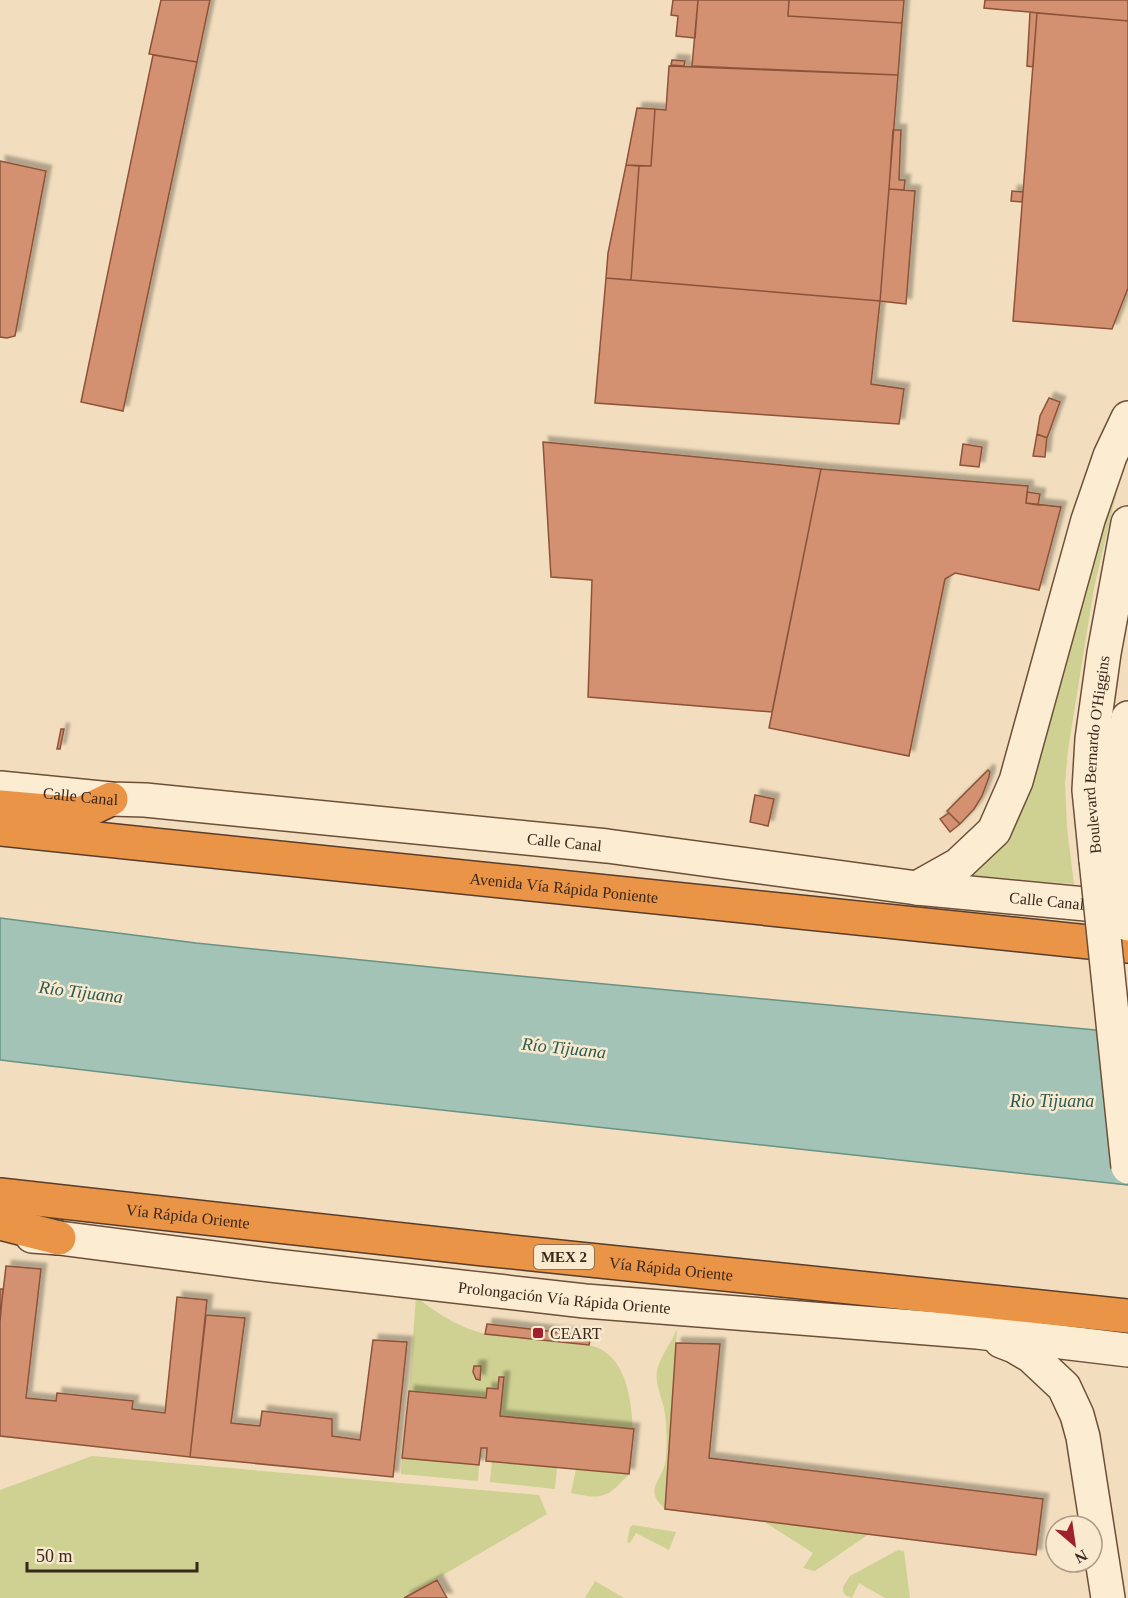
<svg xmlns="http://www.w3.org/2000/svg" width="1128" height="1598" font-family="Georgia,serif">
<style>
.green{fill:#ced191}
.water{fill:#a2c3b6;stroke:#689284;stroke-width:1.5}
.building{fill:#d39171;stroke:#8d5339;stroke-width:1.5;filter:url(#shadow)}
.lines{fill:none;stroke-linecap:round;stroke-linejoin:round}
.secondary-casing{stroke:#6d4f39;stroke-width:36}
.highway-casing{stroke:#593c2a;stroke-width:36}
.secondary{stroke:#fcecd2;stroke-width:33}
.highway{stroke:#e99446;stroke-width:33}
.secondary-bridge-casing{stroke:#6d4f39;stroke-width:36;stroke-linecap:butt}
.secondary-bridge{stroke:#fcecd2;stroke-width:33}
.poi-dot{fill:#a0202c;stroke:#f8e9cf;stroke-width:2}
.labels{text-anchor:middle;stroke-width:5;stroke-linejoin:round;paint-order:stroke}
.shield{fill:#f8e9cf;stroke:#736151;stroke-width:1.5}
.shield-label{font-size:15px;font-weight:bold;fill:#3a271b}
.street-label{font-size:16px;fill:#3a271b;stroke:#f8e9cf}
.poi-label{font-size:16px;fill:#3a271b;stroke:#f8e9cf;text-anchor:start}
.water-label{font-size:18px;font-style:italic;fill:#295b54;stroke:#f8e9cf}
</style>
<defs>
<filter id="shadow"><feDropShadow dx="5.5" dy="-5.5" stdDeviation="1.5" flood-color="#0004"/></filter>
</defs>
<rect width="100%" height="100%" fill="#f2debe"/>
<path class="green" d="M1126,453L1094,588L1068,750L1065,783L1067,828L1074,884L955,874L969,864Z
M416,1297C438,1314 458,1327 485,1334L589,1345C626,1353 631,1397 633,1429L500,1416L503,1377H499L498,1389L487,1388L486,1398L409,1391Z
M677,1329L665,1509C642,1488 663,1482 666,1459C667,1443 667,1424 664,1408C661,1396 655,1384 657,1371C659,1358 672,1342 677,1329Z
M92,1456L539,1495L547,1514L404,1598H0V1490Z
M402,1458L479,1465L478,1481L401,1474Z
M492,1461L557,1468L555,1489L490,1482Z
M576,1469L629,1474C607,1498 603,1500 571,1493Z
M763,1521L869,1534L815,1571L803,1568L813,1553Z
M633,1525L676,1532L669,1550L636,1533L630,1543L627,1542L630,1527Z
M898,1550L904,1551L910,1598H885L859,1583L852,1598L845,1595L843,1591V1587L850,1576Z
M595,1581L624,1598H585Z"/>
<path class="water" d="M0,918L196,943L509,975L1128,1033V1185L185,1082L0,1060Z"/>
<path class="building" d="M161,0H210L197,62L149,54Z
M673,0H698L695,38L676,36L678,16L671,15Z
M698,0H789L788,16L902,23L898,75L692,66Z
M789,0H904L902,23L788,16Z
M985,0H1128V21L984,8Z
M1030,12L1037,13L1033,67L1027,66Z
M1037,13L1128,21V288L1112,329L1013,321Z
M153,55L197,62L123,411L81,402Z
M672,60L685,61L684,66L671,65Z
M669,66L898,75L880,301L631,280L639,166H651L655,109L666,110Z
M637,108L655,109L651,166L626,165Z
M893,130H901L899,180H905L904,190L889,189Z
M0,161L46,171L15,336L7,338L0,337Z
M626,165L639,166L631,280L606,278L608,253Z
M889,189L915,191L906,304L880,301Z
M1012,191L1023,192L1022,202L1011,201Z
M606,278L880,301L871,384L904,389L899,424L595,403Z
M1049,398L1060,402L1047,438L1037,434L1040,416Z
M1037,434L1047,438V436L1045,457L1033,456Z
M543,442L821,469L772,712L588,697L592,580L551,577Z
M963,444L982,447L979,467L960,465Z
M821,469L1028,486L1026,503L1061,507L1039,590L955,573L945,579L909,756L769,728Z
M1027,492L1040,494L1038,505L1026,503Z
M61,729H64L60,749H57Z
M988,770L990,772L989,777L982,796L974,809L960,824L947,811Z
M755,795L774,799L768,826L750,822Z
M949,813L960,824L950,832L940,819Z
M6,1266L41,1269L26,1398L56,1401L57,1393L133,1401L132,1409L165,1413L177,1297L207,1300L190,1457L0,1436V1318Z
M0,1289H3L0,1322Z
M206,1315L245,1318L231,1423L260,1426L262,1411L332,1419V1436L360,1440L373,1340L407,1342L393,1477L190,1457Z
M487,1324L591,1336L589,1345L485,1334Z
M676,1343L720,1344L709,1458L1043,1499L1036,1555L665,1509Z
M474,1366H481L480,1380L476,1379L473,1372Z
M499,1377H504L500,1416L634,1429L629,1474L486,1461L487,1448H481L479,1465L402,1458L409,1391L486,1398L487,1388L498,1389Z
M437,1580L447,1598H404Z"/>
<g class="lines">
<defs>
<g id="secondary">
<path id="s1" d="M0,788L111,799L145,800L607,846L917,888L1128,908"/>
<path id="s2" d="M1096,860L1089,790L1092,739L1104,653L1128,523"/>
<path d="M1121,861C1121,814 1118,765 1128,718"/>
<path d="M917,888L958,865L994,831L1016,781L1088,520L1110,456L1128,418"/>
<path id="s3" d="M32,1236L59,1238L277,1266L585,1301L977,1332L1128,1350"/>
<path d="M1001,1341L1014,1346L1031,1356L1064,1387L1077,1415L1083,1437L1108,1598"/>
</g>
<g id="highway">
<path d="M0,807L80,814L111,799"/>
<path id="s4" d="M0,829L1128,946"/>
<path id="s5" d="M0,1195L484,1249L1128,1316"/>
<path d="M0,1223L59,1238"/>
</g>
</defs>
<use href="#secondary" class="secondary-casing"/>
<use href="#highway" class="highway-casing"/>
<use href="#secondary" class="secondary"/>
<use href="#highway" class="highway"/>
<defs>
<path id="secondary-bridge" d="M1096,860L1128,1167
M1121,861L1128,924"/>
</defs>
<use href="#secondary-bridge" class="secondary-bridge-casing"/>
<use href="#secondary-bridge" class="secondary-bridge"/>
</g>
<rect class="poi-dot" x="532" y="1327" width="12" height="12" rx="3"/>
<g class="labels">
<rect class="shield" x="534" y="1245" width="60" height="24" rx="4.5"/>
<g class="shield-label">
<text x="564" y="1262">MEX 2</text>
</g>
<g class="street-label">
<text dy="6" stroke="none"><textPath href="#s2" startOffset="106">Boulevard Bernardo O'Higgins</textPath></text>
<text dy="6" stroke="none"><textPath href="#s1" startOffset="81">Calle Canal</textPath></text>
<text dy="6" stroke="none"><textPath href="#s1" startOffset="567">Calle Canal</textPath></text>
<text dy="6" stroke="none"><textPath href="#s4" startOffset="567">Avenida Vía Rápida Poniente</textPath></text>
<text dy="6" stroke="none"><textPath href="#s1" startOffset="1053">Calle Canal</textPath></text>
<text dy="6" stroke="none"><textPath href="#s5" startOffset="189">Vía Rápida Oriente</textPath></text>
<text dy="6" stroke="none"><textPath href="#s5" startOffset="675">Vía Rápida Oriente</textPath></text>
<text dy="6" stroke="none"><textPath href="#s3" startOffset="536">Prolongación Vía Rápida Oriente</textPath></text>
</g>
<g class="poi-label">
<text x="550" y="1339">CEART</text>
</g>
<g class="water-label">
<text transform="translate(81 992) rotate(7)" y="6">Río Tijuana</text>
<text transform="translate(564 1048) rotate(6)" y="6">Río Tijuana</text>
<text x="1052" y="1107">Rio Tijuana</text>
</g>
</g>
<g transform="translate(1074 1544) rotate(151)"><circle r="28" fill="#f8e9cf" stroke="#ac9b87" stroke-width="1.5"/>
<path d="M0-4.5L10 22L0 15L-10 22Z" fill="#a0202c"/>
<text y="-9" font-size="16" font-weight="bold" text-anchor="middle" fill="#3a271b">N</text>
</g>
<path d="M27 1562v9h170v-9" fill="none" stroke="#3a271b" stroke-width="3"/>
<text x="36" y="1562" font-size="18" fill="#3a271b" stroke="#f8e9cf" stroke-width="4.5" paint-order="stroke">50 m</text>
</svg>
